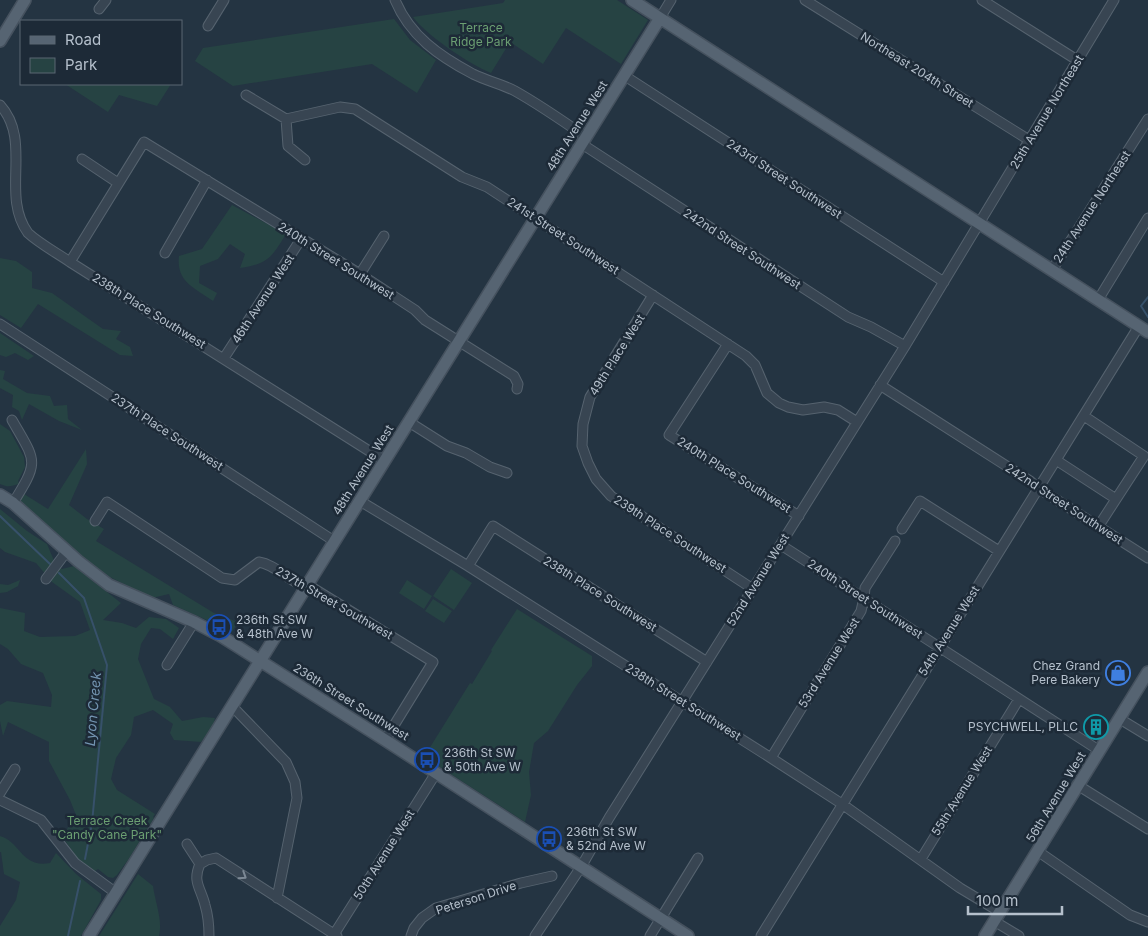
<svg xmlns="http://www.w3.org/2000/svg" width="1148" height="936" font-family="Inter,sans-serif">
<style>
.green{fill:#264343}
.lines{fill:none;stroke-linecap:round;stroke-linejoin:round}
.stream{stroke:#37516a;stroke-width:2}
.minor-casing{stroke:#56636f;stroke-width:11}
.major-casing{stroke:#45515e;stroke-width:14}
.minor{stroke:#384552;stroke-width:9}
.major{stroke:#566472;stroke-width:11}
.oneway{stroke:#7d8995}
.labels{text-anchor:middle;stroke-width:5;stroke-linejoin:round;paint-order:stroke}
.park-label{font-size:12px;fill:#6b9f72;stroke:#1d2a37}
.street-label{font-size:12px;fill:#b5c0cc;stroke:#1d2a37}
.poi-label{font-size:12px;fill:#b5c0cc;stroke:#1d2a37;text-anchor:start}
.water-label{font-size:14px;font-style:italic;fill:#7394b1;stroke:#1d2a37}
</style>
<rect width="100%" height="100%" fill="#243442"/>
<path class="green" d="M505,0H617L648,20L621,64L566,28L543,64L510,42L491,73C469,64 426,35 413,17L503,3Z
M394,19L410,40L436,60L417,93L372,64L233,86L195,61L203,48Z
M65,84H64H171L157,106L119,95L108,112Z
M232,205L286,234C272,257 268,264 240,268L245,254L230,244L218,259L200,266L199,283L217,293L213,301C195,288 176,282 179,256L202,249Z
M0,258L16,261L32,272V288L52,293L103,329L121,331L116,339L130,347L133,356L120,355L38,304L21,328L0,315Z
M0,333L34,356L28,360L15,353L6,357L0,355Z
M0,370L5,371L3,379L27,393L50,396L54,406L67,405L68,419L82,430L59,421L29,404L22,420L19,411L12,407L13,395L0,388Z
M0,424L10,431L24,457L25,467L18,481L19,484C11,486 9,488 0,484Z
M86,449L87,464L69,505L87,519L104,529L96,541L214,613L235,621V627L231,633L209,621L173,605L169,594L152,598L110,577L80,557L19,500L24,494L48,509Z
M0,509L27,531L47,544L55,563L62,569L74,566L121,603L103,620L122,623L136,628L149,617L166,619L179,628L173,639L160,629L151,628L141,644L138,659L154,699L170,707L182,721L203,717L215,718L213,726L201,742L174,740L170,733L173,724L153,710L134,717L131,735L116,758L111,779L117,790L155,814L153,817L154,818L128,860L117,875L113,878L108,877L98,869L95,871L78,859L64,839L66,836L64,834L76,815L70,800L49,761V742L8,722L3,736L0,721V705L7,701L51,707L52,695L43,673L21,664L8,649L0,644V608L25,613L24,631L40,637L75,636L90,630L80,602L52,582L36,563L5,552L0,548Z
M451,569L472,583L454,610L433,596Z
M20,580L18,586L7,592L0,593V584L8,585Z
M407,580L432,596L424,609L399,593Z
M433,599L452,611L444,623L425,611Z
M517,609L592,656V666L577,685L548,731L534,743L529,772L531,795L525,822L424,757L470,683L472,684L492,651L491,650Z
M0,836C21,842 21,868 50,863L56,853L76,874L101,894V900L81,936H0V926L16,900L20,882L4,874L1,852H0Z
M138,874L153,886C155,902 163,920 159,936H99Z"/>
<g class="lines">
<path class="stream" d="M1148,297L1141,306L1148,317
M0,516L51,565
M59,573L84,598L107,665L92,823L85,859
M68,936L80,881"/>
<defs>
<path id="minor" d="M395,0C410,36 439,56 473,74C487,81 502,84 515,91C540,105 563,121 586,137
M805,0L1029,140
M982,0L1077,60
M99,9L106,0
M660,18L671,0
M208,26L224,0
M625,76L944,282
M246,95L286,119L340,107L355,109L462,177L487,187L746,356L755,365L767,393L779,403L788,407L803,410L824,407L838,410L857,422
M0,105C33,141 0,195 28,233C40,244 57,253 70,262L385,461
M286,119L288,146L305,160
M582,144L848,317L871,327L905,346
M82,159L118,183
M165,253L207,180
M70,262L144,142L360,274L415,310L425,320L514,376L518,384L517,389
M1052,270L1148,119
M360,274L384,236
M653,295L590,397L583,424L582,446L588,463L596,479L611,496L753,589
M1098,300L1148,218
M0,324L334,541
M728,344L669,435L799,516
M224,358L301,239
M880,385L1030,481L1038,488L1148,558
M1084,416L1144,456L1098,527
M12,420C36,462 40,460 13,503
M409,422L447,446L466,453L490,467L507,473
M1056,460L1116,499
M360,501L468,566L771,758L842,804L960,888L1000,912
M95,521L107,502L222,578L235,580L259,562C278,565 290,585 308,585L433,662L385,740
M902,529L920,501L999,551
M781,545L1100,751
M468,566L493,526L707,662
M46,579L67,551
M167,665L194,622
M232,706L286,762L295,782L297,798L277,898
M1120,719L1148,736
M771,758L861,611L864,598L865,588L895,541
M1079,786L1148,829
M0,793L15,769
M0,800L41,820L75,863L116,893
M187,844L200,864
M1039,852L1130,915L1148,922
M921,859L1019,699
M200,864L207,860L216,858L337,936
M200,864C192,882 201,888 205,905C208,915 209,925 209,936
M994,921L1019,936
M333,936L436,773
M411,936L414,928L422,918L436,908L521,883L552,876
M535,936L581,867L609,818L905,346L1114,0
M650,936L698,858
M761,936L1139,326"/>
<path id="major" d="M632,0L1148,332
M0,41L25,0
M0,495L13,503L78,561L109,585L194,622L221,636L385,740L688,936
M89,936L660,18
M985,936L1148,672"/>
</defs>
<use href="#minor" class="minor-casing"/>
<use href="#major" class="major-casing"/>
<use href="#minor" class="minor"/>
<use href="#major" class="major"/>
</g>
<defs><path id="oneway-chevron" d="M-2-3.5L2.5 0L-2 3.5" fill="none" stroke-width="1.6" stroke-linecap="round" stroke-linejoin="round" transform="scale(1.25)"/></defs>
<use class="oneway" href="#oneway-chevron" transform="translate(243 876) rotate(33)"/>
<defs>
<symbol id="bus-ring" viewBox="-11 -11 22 22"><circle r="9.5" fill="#1d2a37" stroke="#1a4fb4" stroke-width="1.5"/><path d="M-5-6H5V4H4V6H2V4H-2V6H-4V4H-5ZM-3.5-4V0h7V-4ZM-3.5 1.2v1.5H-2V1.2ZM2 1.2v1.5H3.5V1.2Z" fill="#1a4fb4"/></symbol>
<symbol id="shop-ring" viewBox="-11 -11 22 22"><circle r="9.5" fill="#1d2a37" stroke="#3f7fe0" stroke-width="1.5"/><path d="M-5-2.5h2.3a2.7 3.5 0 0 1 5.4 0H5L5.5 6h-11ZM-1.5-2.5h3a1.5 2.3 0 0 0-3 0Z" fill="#3f7fe0"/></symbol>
<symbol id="building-ring" viewBox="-11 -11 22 22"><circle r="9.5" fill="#1d2a37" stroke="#0f9aa8" stroke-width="1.5"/><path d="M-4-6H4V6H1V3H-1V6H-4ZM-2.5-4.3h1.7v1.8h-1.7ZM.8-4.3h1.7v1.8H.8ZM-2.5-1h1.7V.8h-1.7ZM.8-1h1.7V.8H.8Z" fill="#0f9aa8"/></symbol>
</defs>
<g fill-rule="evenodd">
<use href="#bus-ring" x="205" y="613" width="28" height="28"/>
<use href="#shop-ring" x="1104" y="659" width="28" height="28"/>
<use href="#building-ring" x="1082" y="713" width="28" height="28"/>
<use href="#bus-ring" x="413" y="746" width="28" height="28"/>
<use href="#bus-ring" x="535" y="825" width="28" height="28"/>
</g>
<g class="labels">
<g class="park-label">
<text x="481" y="32">Terrace<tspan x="481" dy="14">Ridge Park</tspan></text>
<text x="107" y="825">Terrace Creek<tspan x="107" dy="14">"Candy Cane Park"</tspan></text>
</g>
<g class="street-label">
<text transform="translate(917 70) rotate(32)" y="4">Northeast 204th Street</text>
<text transform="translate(1047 112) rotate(-59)" y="4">25th Avenue Northeast</text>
<text transform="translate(577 126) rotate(-58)" y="4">48th Avenue West</text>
<text transform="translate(784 179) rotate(33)" y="4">243rd Street Southwest</text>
<text transform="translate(1092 207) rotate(-57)" y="4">24th Avenue Northeast</text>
<text transform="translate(563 236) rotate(33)" y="4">241st Street Southwest</text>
<text transform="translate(742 249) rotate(33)" y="4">242nd Street Southwest</text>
<text transform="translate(336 261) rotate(32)" y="4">240th Street Southwest</text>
<text transform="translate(263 299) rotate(-57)" y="4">46th Avenue West</text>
<text transform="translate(149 311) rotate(32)" y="4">238th Place Southwest</text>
<text transform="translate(617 355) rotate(-58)" y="4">49th Place West</text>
<text transform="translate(167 432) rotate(33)" y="4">237th Place Southwest</text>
<text transform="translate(363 470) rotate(-58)" y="4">48th Avenue West</text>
<text transform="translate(734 475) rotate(32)" y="4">240th Place Southwest</text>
<text transform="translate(1064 504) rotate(33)" y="4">242nd Street Southwest</text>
<text transform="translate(670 534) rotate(33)" y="4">239th Place Southwest</text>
<text transform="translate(758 580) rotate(-58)" y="4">52nd Avenue West</text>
<text transform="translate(600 594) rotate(32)" y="4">238th Place Southwest</text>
<text transform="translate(865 599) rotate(33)" y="4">240th Street Southwest</text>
<text transform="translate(334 603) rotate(30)" y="4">237th Street Southwest</text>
<text transform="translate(949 631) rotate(-58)" y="4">54th Avenue West</text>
<text transform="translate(829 663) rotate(-58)" y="4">53rd Avenue West</text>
<text transform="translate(351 702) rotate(32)" y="4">236th Street Southwest</text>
<text transform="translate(683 702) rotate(32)" y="4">238th Street Southwest</text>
<text transform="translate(962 791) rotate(-58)" y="4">55th Avenue West</text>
<text transform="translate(1056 797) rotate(-59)" y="4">56th Avenue West</text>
<text transform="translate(384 855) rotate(-58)" y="4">50th Avenue West</text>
<text transform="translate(476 898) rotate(-18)" y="4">Peterson Drive</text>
</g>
<g class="poi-label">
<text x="236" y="624">236th St SW<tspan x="236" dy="14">&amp; 48th Ave W</tspan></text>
<text x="1100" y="670" text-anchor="end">Chez Grand<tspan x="1100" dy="14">Pere Bakery</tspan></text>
<text x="1078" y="731" text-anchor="end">PSYCHWELL, PLLC</text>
<text x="444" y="757">236th St SW<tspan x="444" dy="14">&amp; 50th Ave W</tspan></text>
<text x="566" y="836">236th St SW<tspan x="566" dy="14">&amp; 52nd Ave W</tspan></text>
</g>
<g class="water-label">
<text transform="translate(93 709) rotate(-85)" y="5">Lyon Creek</text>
</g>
</g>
<rect x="20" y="20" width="162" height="65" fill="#1d2a37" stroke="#5a6673"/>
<rect x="30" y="36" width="25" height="8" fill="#566472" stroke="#5a6673"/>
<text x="65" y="45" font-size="15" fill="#b5c0cc">Road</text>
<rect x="30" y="58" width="25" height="15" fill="#264343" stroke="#5a6673"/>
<text x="65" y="70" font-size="15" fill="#b5c0cc">Park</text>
<path d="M968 906v8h94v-8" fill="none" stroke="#b5c0cc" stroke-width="2.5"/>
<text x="976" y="906" font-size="15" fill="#b5c0cc" stroke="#1d2a37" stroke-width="4" paint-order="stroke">100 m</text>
</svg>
